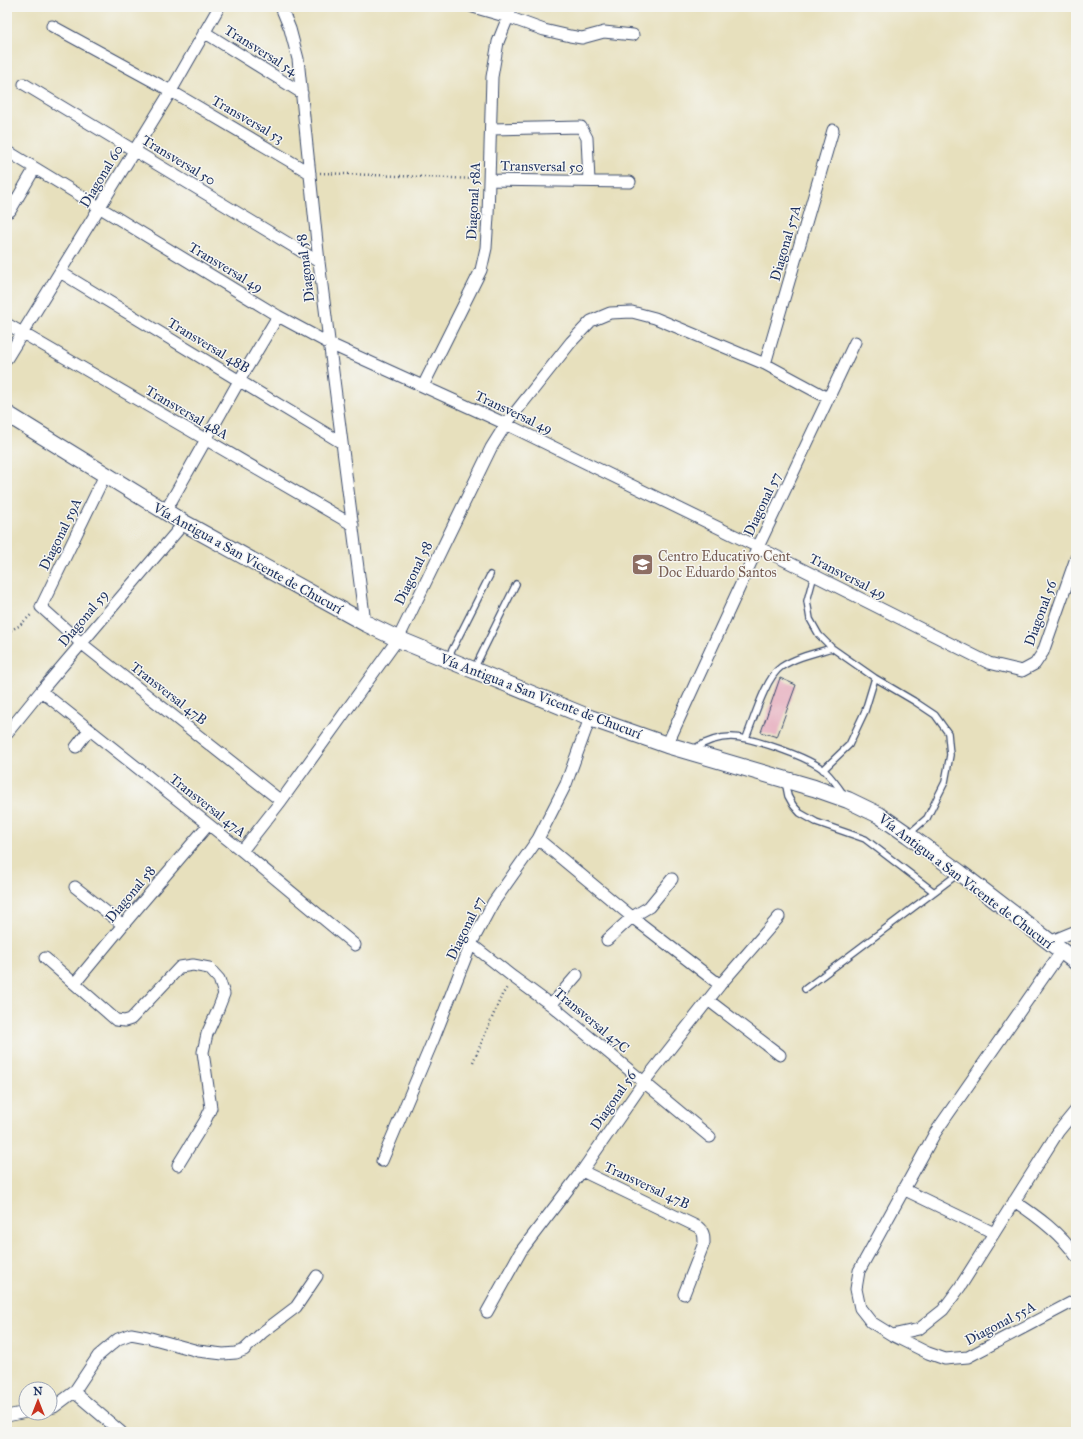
<svg xmlns="http://www.w3.org/2000/svg" width="1083" height="1439" font-family="'IM FELL Great Primer',serif">
<style>
.building{fill:#e4a2b6}
.lines{fill:none;stroke-linecap:round;stroke-linejoin:round}
.lane-casing{stroke:#3a4a6c;stroke-width:8}
.street-casing{stroke:#3a4a6c;stroke-width:13}
.secondary-casing{stroke:#3a4a6c;stroke-width:18}
.path{stroke:#3a4a6c;stroke-width:2.5;stroke-dasharray:1 3;stroke-linecap:butt}
.lane{stroke:#fff;stroke-width:5.5}
.street{stroke:#fff;stroke-width:11}
.secondary{stroke:#fff;stroke-width:16}
.labels{text-anchor:middle;stroke-width:3;stroke-linejoin:round;paint-order:stroke}
.street-label{font-size:14px;fill:#1b2f5e;stroke:#f6f6f2}
.education-label{font-size:14px;fill:#785e54;stroke:#f6f6f2;text-anchor:start}
</style>
<rect width="100%" height="100%" fill="#f6f6f2"/>
<filter id="ink" filterUnits="userSpaceOnUse"><feTurbulence type="fractalNoise" baseFrequency=".025" numOctaves="2"/><feDisplacementMap in="SourceGraphic" scale="8" xChannelSelector="R" yChannelSelector="G"/><feConvolveMatrix kernelMatrix="1 2 1 2 8 2 1 2 1" color-interpolation-filters="sRGB"/></filter>
<filter id="wash" filterUnits="userSpaceOnUse"><feTurbulence type="fractalNoise" baseFrequency=".012" numOctaves="4" result="noise"/><feDisplacementMap in="SourceGraphic" scale="16" xChannelSelector="R" yChannelSelector="G"/><feGaussianBlur stdDeviation="0.9" result="paint"/><feColorMatrix in="noise" values="0 0 0 0 0 0 0 0 0 0 0 0 0 0 0 0 0 1.4 0 .05"/><feComposite in="paint" operator="in"/></filter>
<g filter="url(#wash)">
<rect width="100%" height="100%" fill="#e7e0bd"/>
<g id="blocks">
<path class="building" d="M780,678L796,685L777,737L761,732Z"/>
</g>
</g>
<g filter="url(#ink)">
<use href="#blocks" fill-opacity="0" stroke="#3a4a6c" stroke-width="1"/>
<g class="lines">
<defs>
<path id="lane" d="M814,575L807,601L810,619L819,635L832,648L875,678L914,701L935,715L948,733L950,755L945,782L927,818L910,833
M448,658L490,575
M474,669L516,584
M746,738C753,721 766,677 781,667C796,657 815,653 832,648
M693,749C705,742 717,737 731,737C751,737 809,757 825,771C832,778 838,786 844,795
M823,770L849,745L865,711L875,678
M785,781L788,796L793,805L800,813L816,822L865,839L934,892
M805,989L958,874"/>
<path id="street" d="M281,7L290,29L298,59L319,262L365,623
M473,7L508,17L544,30L570,36L582,38L604,32L633,35
M52,26L171,91L310,173
M204,32L302,93
M24,84L319,262
M491,129L581,127L587,138L589,181
M7,151L278,316L330,344L506,424L758,547L989,663L1022,671L1035,664L1043,652L1076,558
M490,180L630,182
M10,211L35,168
M60,272L342,443
M7,324L353,525
M7,358L171,91L219,7
M765,364L833,130
M423,386L481,270L486,248L488,216L492,77L498,42L512,7
M105,475L41,607L81,643L281,801
M165,512L239,381L278,316
M41,691L242,851L355,945
M7,733L41,691L184,523
M667,745L758,547L855,342
M76,747L89,730
M538,839L632,917L720,985
M242,851L281,801L398,639L491,448L506,424L571,342L591,321L610,313L632,312L655,318L765,364L828,398
M75,887L123,925
M607,940L632,917L649,907L672,879
M1049,942L1076,931
M471,944L513,977L551,1005L710,1137
M1061,952L935,1133L859,1271L856,1289L860,1308L871,1322L892,1335L928,1353L945,1359L968,1357L1076,1300
M45,958L116,1020L125,1021L131,1019L180,967L193,965L209,968L219,979L224,994L217,1012L207,1034L203,1052L211,1108L205,1121L178,1165
M75,983L123,925L208,825
M708,1000L780,1055
M551,1005L577,975
M382,1161L434,1038L471,944L493,903L538,839L566,784L590,718
M582,1171L698,1227C704,1232 704,1236 704,1243L684,1294
M903,1189L994,1233
M1014,1201C1037,1216 1060,1233 1076,1256
M487,1312L521,1251L582,1171L643,1083L720,985L779,917
M892,1335L919,1329L943,1310L960,1287L1058,1132L1076,1110
M74,1392L121,1432
M50,1408L54,1407L74,1392L98,1356L118,1339L131,1334L147,1337L198,1351L223,1354L236,1353L244,1350L263,1332L296,1307L317,1276
M7,1416L26,1412"/>
<path id="secondary" d="M7,414L184,523L365,623L398,639L590,718L667,745L814,788L848,800L879,815L908,835L960,873L1076,962"/>
</defs>
<use href="#lane" class="lane-casing"/>
<use href="#street" class="street-casing"/>
<use href="#secondary" class="secondary-casing"/>
<path class="path" d="M320,173L477,179
M7,632L19,626L32,614
M473,1062L502,995L508,986"/>
<use href="#lane" class="lane"/>
<use href="#street" class="street"/>
<use href="#secondary" class="secondary"/>
</g>
</g>
<defs>
<symbol id="school-square" viewBox="-11 -11 22 22"><rect x="-9" y="-9" width="18" height="18" rx="4" fill="#8d6e63" stroke="#f6f6f2"/><path d="M0-5L7-2L0 1L-7-2ZM-4 1L0 2.5L4 1V4Q0 6-4 4Z" fill="#fff"/></symbol>
</defs>
<g fill-rule="evenodd">
<use href="#school-square" x="630" y="552" width="25" height="25"/>
</g>
<g class="labels">
<g class="street-label">
<text transform="translate(261 50) rotate(32)" y="5">Transversal 54</text>
<text transform="translate(248 119) rotate(30)" y="5">Transversal 53</text>
<text transform="translate(179 160) rotate(31)" y="5">Transversal 50</text>
<text transform="translate(542 166) rotate(1)" y="5">Transversal 50</text>
<text transform="translate(101 176) rotate(-59)" y="5">Diagonal 60</text>
<text transform="translate(473 201) rotate(-87)" y="5">Diagonal 58A</text>
<text transform="translate(785 243) rotate(-74)" y="5">Diagonal 57A</text>
<text transform="translate(226 267) rotate(31)" y="5">Transversal 49</text>
<text transform="translate(305 268) rotate(-97)" y="5">Diagonal 58</text>
<text transform="translate(209 345) rotate(31)" y="5">Transversal 48B</text>
<text transform="translate(187 412) rotate(30)" y="5">Transversal 48A</text>
<text transform="translate(514 412) rotate(25)" y="5">Transversal 49</text>
<text transform="translate(762 504) rotate(-65)" y="5">Diagonal 57</text>
<text transform="translate(60 534) rotate(-64)" y="5">Diagonal 59A</text>
<text transform="translate(248 558) rotate(29)" y="5">Vía Antigua a San Vicente de Chucurí</text>
<text transform="translate(413 573) rotate(-64)" y="5">Diagonal 58</text>
<text transform="translate(848 576) rotate(27)" y="5">Transversal 49</text>
<text transform="translate(1040 613) rotate(-70)" y="5">Diagonal 56</text>
<text transform="translate(83 618) rotate(-50)" y="5">Diagonal 59</text>
<text transform="translate(169 693) rotate(38)" y="5">Transversal 47B</text>
<text transform="translate(541 696) rotate(21)" y="5">Vía Antigua a San Vicente de Chucurí</text>
<text transform="translate(208 805) rotate(38)" y="5">Transversal 47A</text>
<text transform="translate(966 881) rotate(37)" y="5">Vía Antigua a San Vicente de Chucurí</text>
<text transform="translate(130 894) rotate(-50)" y="5">Diagonal 58</text>
<text transform="translate(465 928) rotate(-64)" y="5">Diagonal 57</text>
<text transform="translate(592 1020) rotate(40)" y="5">Transversal 47C</text>
<text transform="translate(613 1100) rotate(-55)" y="5">Diagonal 56</text>
<text transform="translate(647 1185) rotate(25)" y="5">Transversal 47B</text>
<text transform="translate(1000 1323) rotate(-28)" y="5">Diagonal 55A</text>
</g>
<g class="education-label">
<text x="658" y="561">Centro Educativo Cent<tspan x="658" dy="16">Doc Eduardo Santos</tspan></text>
</g>
</g>
<rect width="1083" height="1439" fill="none" stroke="#f6f6f2" stroke-width="24"/>
<g transform="translate(38 1401)"><circle r="19" fill="#f6f6f2" stroke="#9ea6b7"/>
<path d="M0-3L7 15L0 10L-7 15Z" fill="#c8321e"/>
<text y="-6" font-size="11" font-weight="bold" text-anchor="middle" fill="#1b2f5e">N</text>
</g>
</svg>
